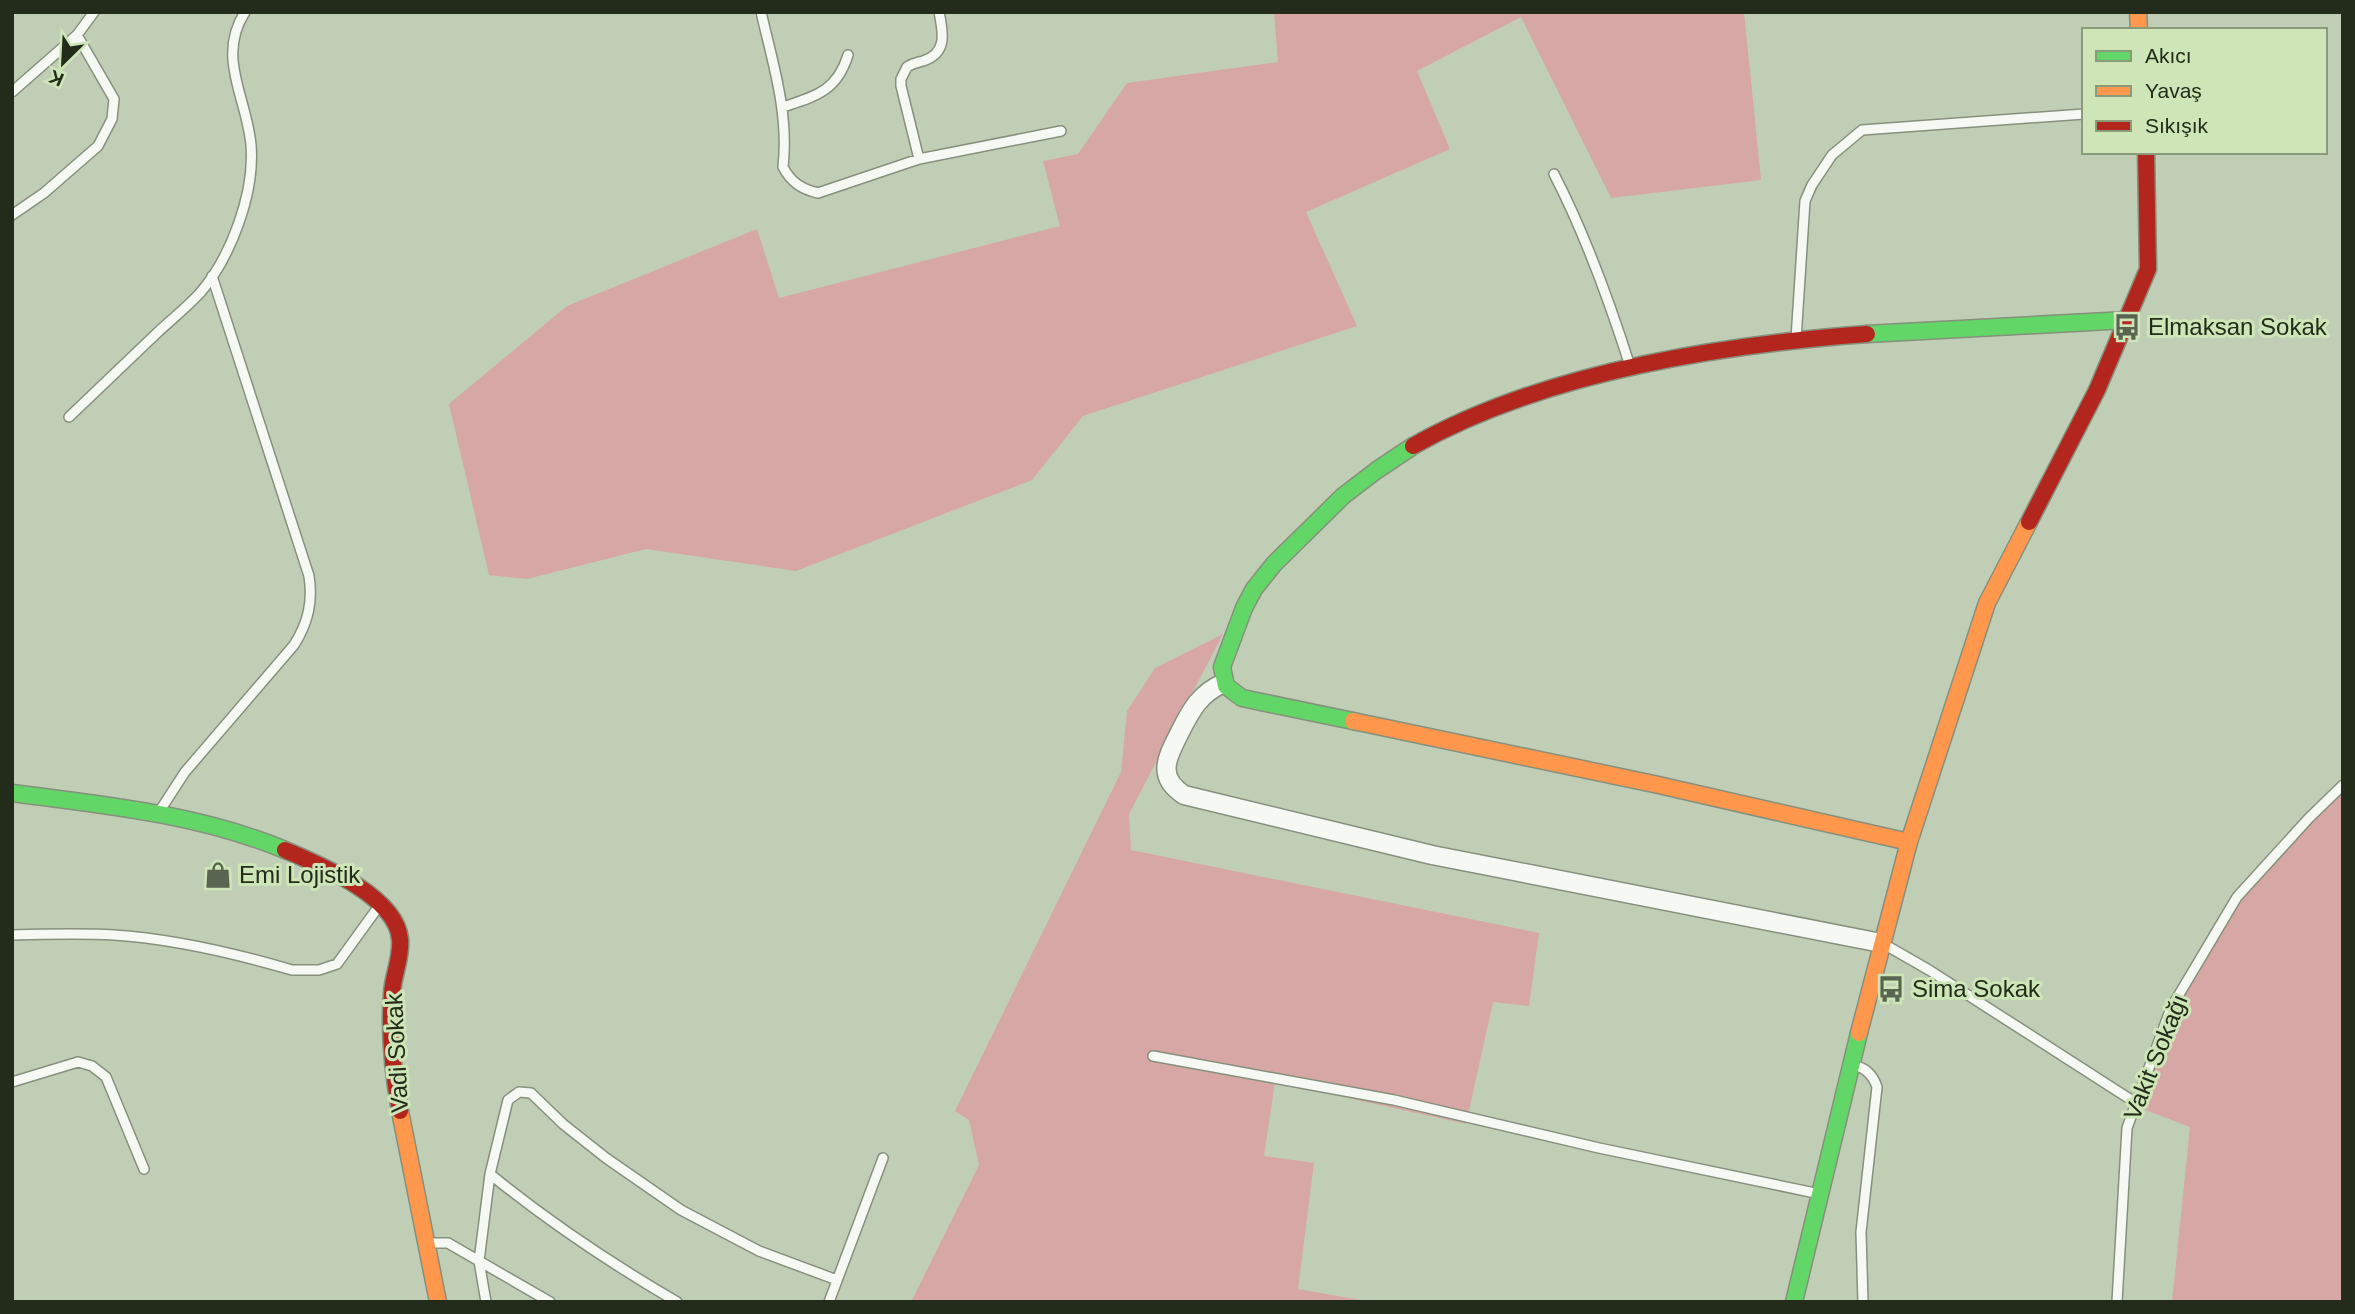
<svg xmlns="http://www.w3.org/2000/svg" width="2355" height="1314" font-family="Arial,sans-serif">
<style>
.green{fill:#d6a7a4}
.lines{fill:none;stroke-linecap:round;stroke-linejoin:round}
.lane-casing{stroke:#86907d;stroke-width:12}
.street-casing{stroke:#86907d;stroke-width:21}
.fast-casing{stroke:#86907d;stroke-width:19}
.slow-casing{stroke:#86907d;stroke-width:19}
.jam-casing{stroke:#86907d;stroke-width:19}
.lane{stroke:#f6f8f4;stroke-width:9}
.street{stroke:#f6f8f4;stroke-width:18}
.fast{stroke:#63d668;stroke-width:16}
.slow{stroke:#ff974d;stroke-width:16}
.jam{stroke:#b3261e;stroke-width:16}
.labels{text-anchor:middle;stroke-width:6;stroke-linejoin:round;paint-order:stroke}
.poi-label{font-size:24px;fill:#232c1a;stroke:#cde5b7;text-anchor:start}
.street-label{font-size:24px;fill:#232c1a;stroke:#cde5b7}
</style>
<rect width="100%" height="100%" fill="#c1ceb6"/>
<path class="green" d="M1274,12H1744L1761,180L1611,198L1521,17L1417,71L1450,149L1306,212L1357,326L1083,416L1032,480L796,571L646,549L527,579L489,575L449,404L567,306L757,229L779,298L1060,226L1043,161L1078,154L1127,83L1278,62Z
M1223,634L1129,814L1131,850L1539,933L1529,1006L1493,1002L1466,1124L1275,1082L1264,1156L1314,1163L1298,1289L1372,1302H911L979,1165L969,1120L955,1111L1121,772L1127,711L1155,668Z
M2343,778V1302H2172L2190,1127L2140,1108L2170,1009L2242,896Z"/>
<g class="lines">
<defs>
<path id="lane" d="M761,12C773,64 789,113 783,167C791,182 801,189 818,193L919,159L1061,131
M12,92L77,35L94,12
M783,107C816,96 837,91 848,55
M919,159L901,86V79L907,67C913,63 916,63 923,61C948,53 943,32 939,12
M1554,174C1586,236 1609,300 1630,366
M12,215L44,193L98,146L112,119L114,99L77,35
M1796,339L1805,201L1812,185L1832,155L1862,130L2084,114
M69,417C98,389 128,361 157,333C171,320 187,307 200,293C231,257 255,193 251,145C247,98 216,57 245,12
M159,812L185,772L294,645C308,623 313,602 309,576L212,276
M12,935C46,934 80,933 114,935C175,939 234,953 292,970H319L337,964L379,906
M1882,943L1929,970L2136,1103
M1153,1056L1394,1100L1599,1148L1820,1194
M1852,1065C1865,1067 1873,1075 1877,1087L1861,1232L1863,1302
M12,1082L78,1062L92,1066L106,1077L144,1169
M490,1174C549,1222 612,1264 677,1302
M428,1243H448L550,1302
M486,1302L479,1261L490,1174L508,1100L519,1092L531,1093L563,1124L606,1158L681,1210L759,1251L837,1280
M829,1302L883,1158
M2117,1302L2127,1128L2171,1008L2237,897L2309,818L2343,785"/>
<path id="street" d="M1224,683C1200,693 1191,710 1180,732C1168,756 1155,776 1184,795L1432,855L1881,943"/>
<path id="fast" d="M1867,334L2127,320
M1353,721L1242,698L1226,686L1222,667L1244,608L1254,589L1274,564L1343,496L1377,470L1413,446
M12,793C103,805 199,814 285,850
M1794,1302L1859,1033"/>
<path id="slow" d="M2138,12L2139,30
M1353,721L1654,784L1909,842
M1859,1033L1909,842L1987,603L2029,522
M400,1111L438,1302"/>
<path id="jam" d="M1413,446C1544,372 1718,345 1867,334
M2029,522L2097,390L2148,269L2146,152
M285,850C320,865 396,896 400,939C402,957 393,975 392,993C389,1032 393,1073 400,1111"/>
</defs>
<use href="#lane" class="lane-casing"/>
<use href="#street" class="street-casing"/>
<use href="#fast" class="fast-casing"/>
<use href="#slow" class="slow-casing"/>
<use href="#jam" class="jam-casing"/>
<use href="#lane" class="lane"/>
<use href="#street" class="street"/>
<use href="#fast" class="fast"/>
<use href="#slow" class="slow"/>
<use href="#jam" class="jam"/>
</g>
<defs>
<symbol id="bus-bare" viewBox="-9 -9 18 18"><path d="M-5-6H5V4H4V6H2V4H-2V6H-4V4H-5ZM-3.5-4V0h7V-4ZM-3.5 1.2v1.5H-2V1.2ZM2 1.2v1.5H3.5V1.2Z" fill="#5a6551" stroke="#cde5b7" stroke-width="2.5" paint-order="stroke"/></symbol>
<symbol id="shop-bare" viewBox="-9 -9 18 18"><path d="M-5-2.5h2.3a2.7 3.5 0 0 1 5.4 0H5L5.5 6h-11ZM-1.5-2.5h3a1.5 2.3 0 0 0-3 0Z" fill="#5a6551" stroke="#cde5b7" stroke-width="2.5" paint-order="stroke"/></symbol>
</defs>
<g fill-rule="evenodd">
<use href="#bus-bare" x="2108" y="308" width="38" height="38"/>
<use href="#shop-bare" x="199" y="856" width="38" height="38"/>
<use href="#bus-bare" x="1872" y="970" width="38" height="38"/>
</g>
<g class="labels">
<g class="poi-label">
<text x="2148" y="335">Elmaksan Sokak</text>
<text x="239" y="883">Emi Lojistik</text>
<text x="1912" y="997">Sima Sokak</text>
</g>
<g class="street-label">
<text transform="translate(397 1053) rotate(-93)" y="8">Vadi Sokak</text>
<text transform="translate(2156 1057) rotate(-68)" y="8">Vakit Sokağı</text>
</g>
</g>
<rect width="2355" height="1314" fill="none" stroke="#232c1a" stroke-width="28"/>
<rect x="2082" y="28" width="245" height="126" fill="#cde5b7" stroke="#899b78" stroke-width="2"/>
<rect x="2096" y="51" width="35" height="10" fill="#63d668" stroke="#899b78" stroke-width="2"/>
<text x="2145" y="63" font-size="21" fill="#232c1a">Akıcı</text>
<rect x="2096" y="86" width="35" height="10" fill="#ff974d" stroke="#899b78" stroke-width="2"/>
<text x="2145" y="98" font-size="21" fill="#232c1a">Yavaş</text>
<rect x="2096" y="121" width="35" height="10" fill="#b3261e" stroke="#899b78" stroke-width="2"/>
<text x="2145" y="133" font-size="21" fill="#232c1a">Sıkışık</text>
<g transform="translate(63 63) rotate(204)" stroke="#cde5b7" stroke-width="5" paint-order="stroke">
<path d="M0-5L12 26L0 18L-12 26Z" fill="#232c1a"/>
<text y="-10" font-size="19" font-weight="bold" text-anchor="middle" fill="#232c1a">K</text>
</g>
</svg>
